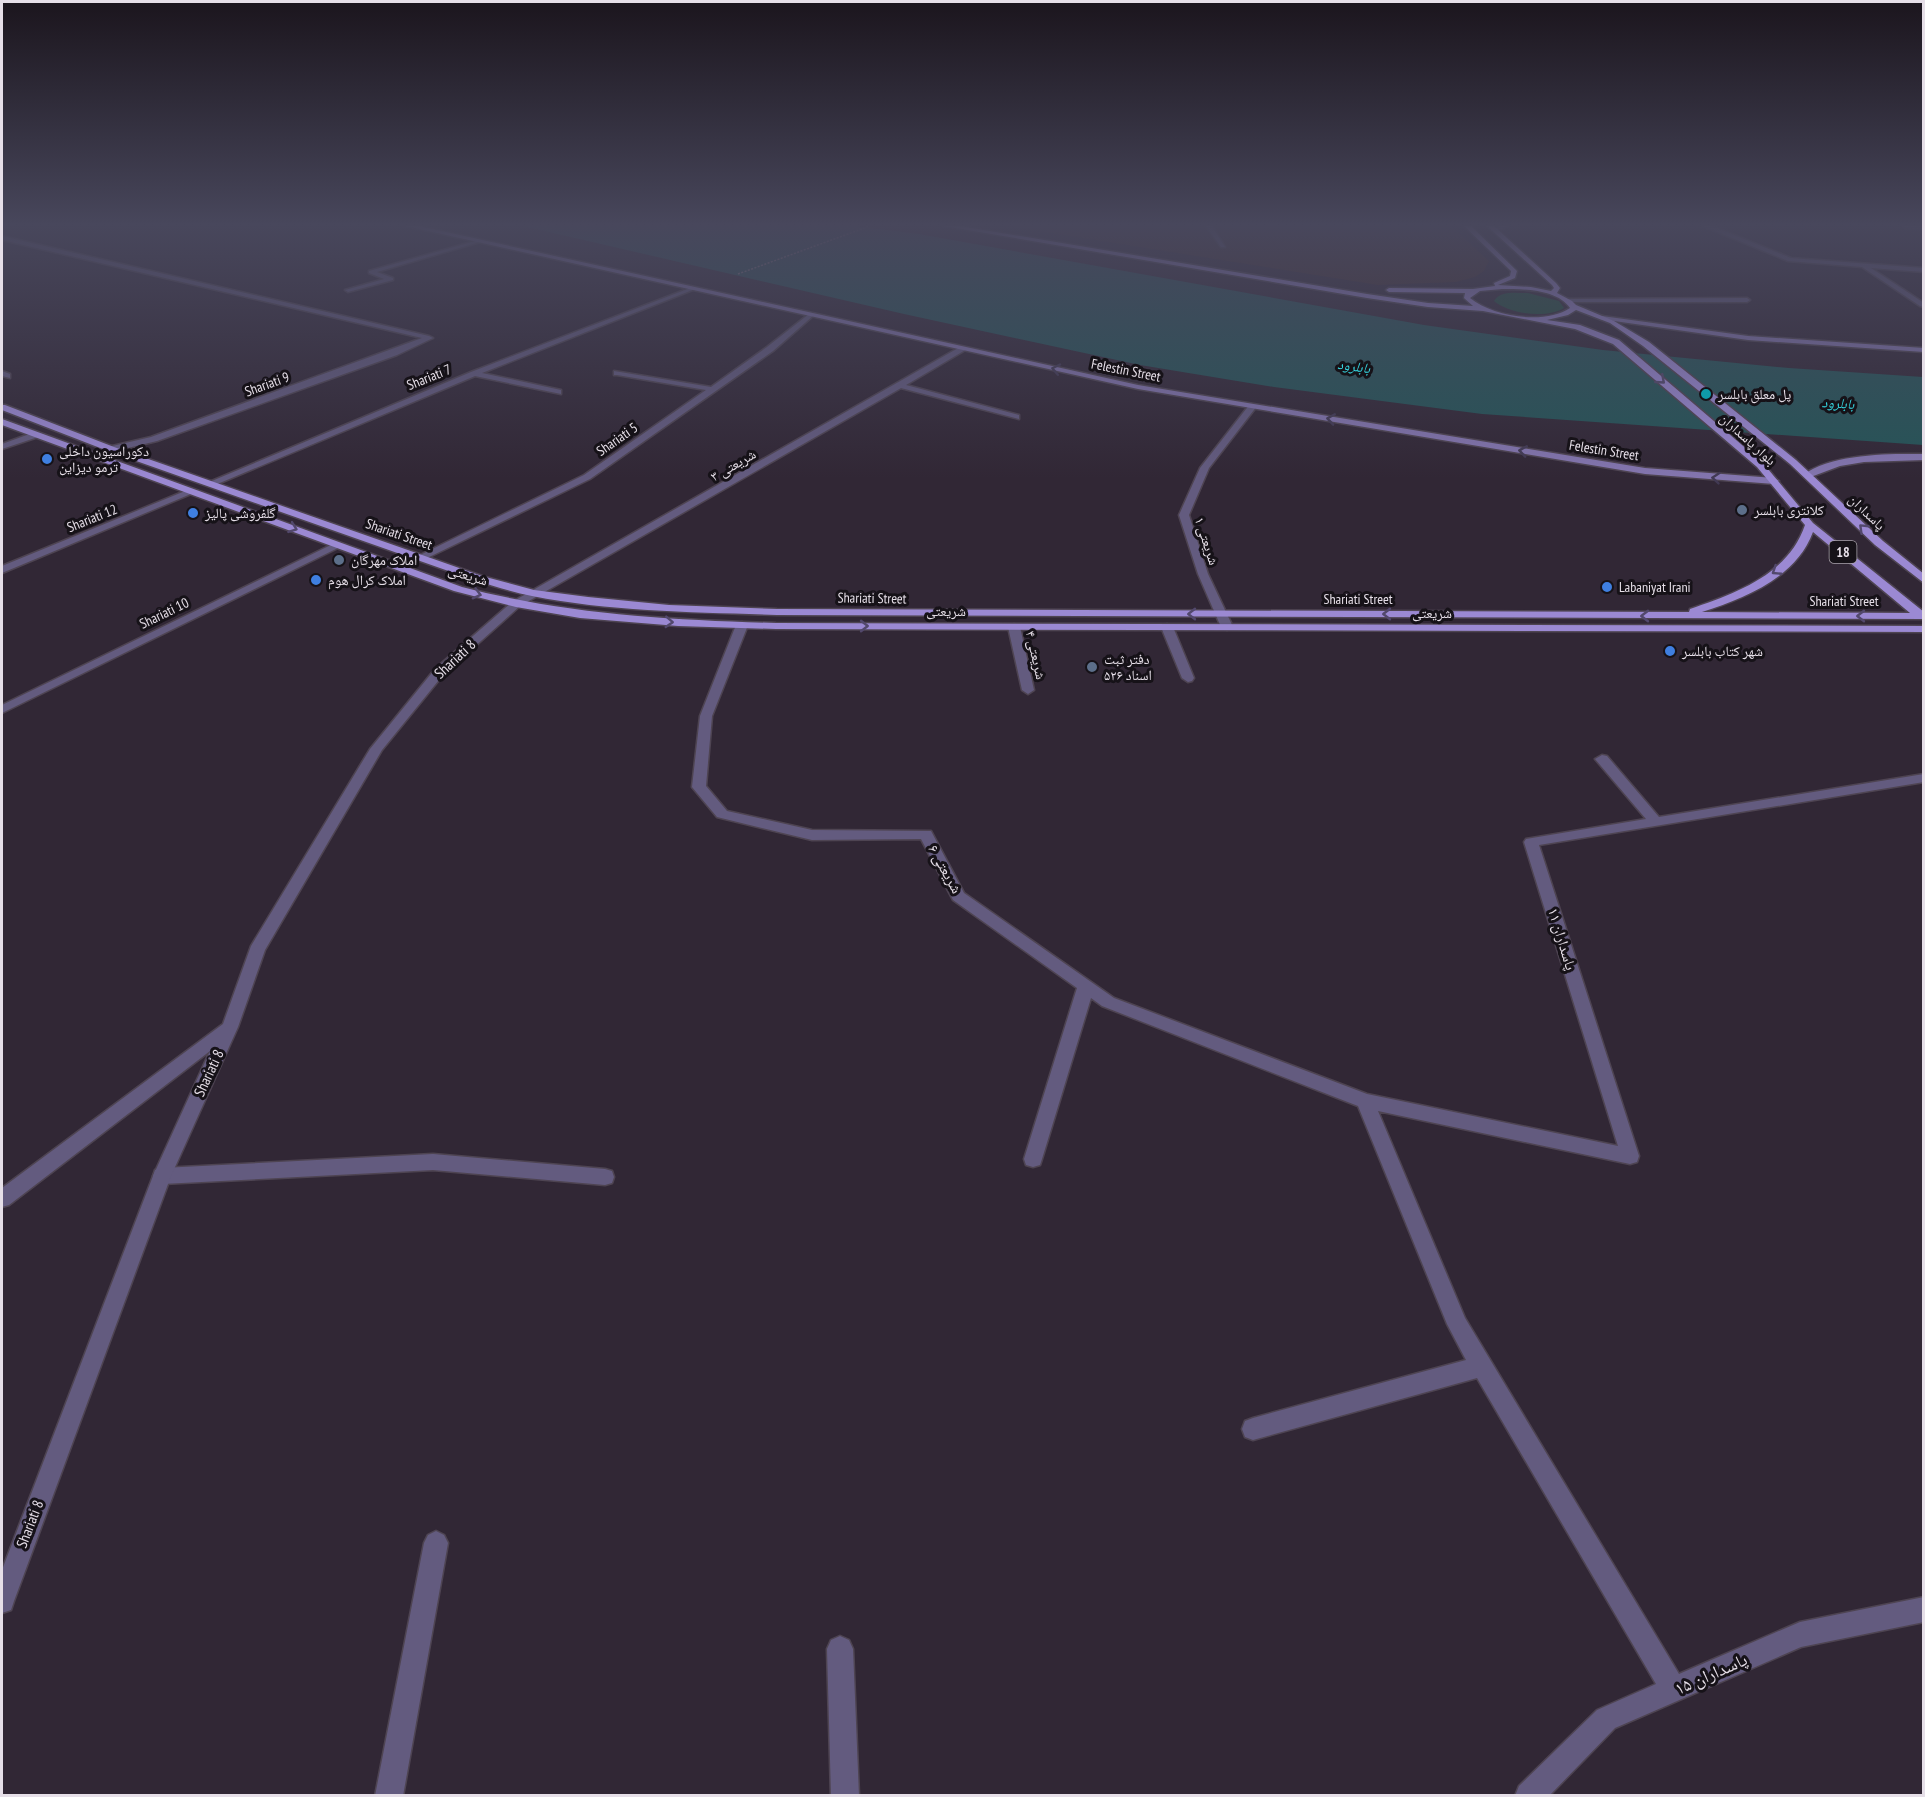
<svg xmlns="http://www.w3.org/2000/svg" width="1925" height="1797" font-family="'PT Sans Narrow','Noto Naskh Arabic',sans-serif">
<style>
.education{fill:#412d2d}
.green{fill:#1e503c}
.water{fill:#255457}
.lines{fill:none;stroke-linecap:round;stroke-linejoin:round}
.lane-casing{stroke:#4e4452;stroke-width:3}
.street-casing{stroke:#4e4452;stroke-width:3}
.secondary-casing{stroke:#4e4452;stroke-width:3}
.primary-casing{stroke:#4e4452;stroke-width:3}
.path{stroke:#867d89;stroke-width:1.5;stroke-dasharray:2 1.5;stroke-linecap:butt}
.lane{fill:#635b7f;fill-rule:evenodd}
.street{fill:#635b7f;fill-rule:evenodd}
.secondary{fill:#8375ae;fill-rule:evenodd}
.primary{fill:#9b89d3;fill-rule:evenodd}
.oneway{stroke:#423a54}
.oneway2{stroke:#52486c}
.culture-dot{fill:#0f9aa8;stroke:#161218;stroke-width:2}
.shop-dot{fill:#3f7fe0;stroke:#161218;stroke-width:2}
.service-dot{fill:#5c6f8a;stroke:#161218;stroke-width:2}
.labels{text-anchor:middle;stroke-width:6;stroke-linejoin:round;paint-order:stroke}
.far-water-label{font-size:14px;font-style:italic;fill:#36d6e0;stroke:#161218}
.far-street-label{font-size:14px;fill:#e6dfe8;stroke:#161218}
.far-poi-label{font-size:14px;fill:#e6dfe8;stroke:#161218;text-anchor:start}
.shield{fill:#161218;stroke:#a8a2aa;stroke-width:1.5}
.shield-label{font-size:14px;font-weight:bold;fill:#e6dfe8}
.street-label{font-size:15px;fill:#e6dfe8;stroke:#161218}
.near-street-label{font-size:18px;fill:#e6dfe8;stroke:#161218}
</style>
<rect width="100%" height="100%" fill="#312735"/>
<path class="education" d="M1008,226H1451L1489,261L1484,271L1475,277L1456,282L1378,285Z"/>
<path class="green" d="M1528,293L1559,301L1564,308C1547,319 1509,314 1494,301C1500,290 1517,293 1528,293Z"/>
<path class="water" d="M523,226H855L919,234L1424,325L1603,350L1789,368L1923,377V445L1482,414L1274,387L1140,365L904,314Z"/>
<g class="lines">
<defs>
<path id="lane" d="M1206,226H1212L1225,247H1221Z
M2,371L10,374V378L2,376Z
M1014,624L1020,627L1034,690L1028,694L1022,690L1008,627Z
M1167,624L1173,627L1194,678L1192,681L1188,682L1182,678L1161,627Z
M433,1154L605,1169L612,1171L614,1177L612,1183L605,1185L433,1170L162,1184L155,1182L153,1176L155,1170L162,1168Z"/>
<path id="street" d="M1500,226H1508L1494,232V230Z
M1703,226H1712L1791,258L1924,268V272L1871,268L1924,303V307L1920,306L1862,267L1788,261Z
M1903,226H1924V229L1906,228Z
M2,236L429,336L433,338L397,355L157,441L111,452L108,451V447L151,437L422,338L2,240Z
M475,241L480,242L377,272L393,278V280L348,292L345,290L384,279L369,273V271Z
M690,288L695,289L482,373L561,390V394L475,376L215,485L207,483L471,372Z
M1568,299L1747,298L1750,300L1747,302H1566Z
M809,314L814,315L773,351L590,479L425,559L416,557L584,475L706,390L617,375H614V371L711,387L767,347Z
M960,347L967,349L906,385L1019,415V419L901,388L520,606L443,675L382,750L265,950L238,1027L171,1176L14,1601L11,1610L2,1613V1570L153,1176L210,1051L9,1205L2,1207V1188L223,1024L251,946L370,749L435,669L512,602Z
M1250,404L1257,406L1209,468L1189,515L1208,574L1233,627L1227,630L1221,627L1198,574L1179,515L1200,468Z
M35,432L38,433V437L2,449V444Z
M190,489L198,491L2,573V566Z
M335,543L344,545L2,713V705Z
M742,622L748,625L712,716L706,786L727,811L812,830L931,831L964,893L1114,998L1367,1094L1618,1146L1524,842L1526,839L1646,819L1595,759L1602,755L1607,756L1659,817L1924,774V782L1539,845L1639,1156L1637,1162L1630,1164L1378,1111L1465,1318L1679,1674L1800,1622L1924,1597V1622L1801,1647L1615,1728L1549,1796H1515L1519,1786L1597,1710L1656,1684L1477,1378L1253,1440L1245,1437L1242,1429L1245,1421L1253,1418L1466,1360L1447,1324L1358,1106L1102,1006L1091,998L1042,1159L1040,1165L1033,1167L1026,1165L1024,1159L1077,988L953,900L921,839L812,840L717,817L692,787L700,716L736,625Z
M436,1531L444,1535L448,1543L403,1796H375L424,1543L428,1535Z
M840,1636L849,1640L853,1649L859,1796H831L827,1649L831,1640Z"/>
<path id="secondary" d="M406,226H419L1138,385L1645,468L1774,478L1779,481L1774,484L1645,474L1138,389Z
M1602,316L1748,336L1924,348V352L1748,340L1600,319Z
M1908,454H1924V460L1864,462L1840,466L1808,478L1803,475C1828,456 1877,454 1908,454Z"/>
<path id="primary" d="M944,226H960L1367,294L1428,303L1473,306L1464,298L1465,293L1389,292L1386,290L1389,288L1473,289L1495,286L1494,283L1510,276L1511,271L1464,226H1471L1517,271L1515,278L1498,285L1531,287L1551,291L1554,288L1552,285L1487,226H1494L1556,283L1560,288L1557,293L1572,301L1576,305L1614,321L1649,342L1796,460L1883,541L1924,574V583L1875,545L1790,464L1643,346L1610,323L1576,310L1568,315L1547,320L1580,325L1619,340L1763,463L1813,523L1924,612V619L777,615C696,612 612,612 532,596C513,592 493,586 474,580L108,451L2,410V405H5L114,447L482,576L534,590L588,597L669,605L777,609L1689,612L1690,609C1736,593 1788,575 1805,525L1757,467L1613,344L1575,329L1483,311L1428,307L1367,298ZM1502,289C1523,289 1557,289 1570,308C1545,325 1493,317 1470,298L1480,291ZM1813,532L1910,613L1702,612C1745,598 1796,578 1813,532Z
M2,419L462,587C565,614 669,620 776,623L1924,626V632L776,629L678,626L580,618L516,607L454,591L2,425Z"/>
</defs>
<use href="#lane" class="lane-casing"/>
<use href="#street" class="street-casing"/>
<use href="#secondary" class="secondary-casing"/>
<use href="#primary" class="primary-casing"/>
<path class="path" d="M738,274L870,226"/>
<use href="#lane" class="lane"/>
<use href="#street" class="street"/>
<use href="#secondary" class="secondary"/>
<use href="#primary" class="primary"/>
</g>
<defs><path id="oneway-chevron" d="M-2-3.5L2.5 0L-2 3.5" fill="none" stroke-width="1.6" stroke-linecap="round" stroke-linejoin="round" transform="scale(1.5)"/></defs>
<g class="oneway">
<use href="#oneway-chevron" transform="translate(1056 369) rotate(-168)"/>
<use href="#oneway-chevron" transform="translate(1331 419) rotate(-171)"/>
<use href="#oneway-chevron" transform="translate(1523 451) rotate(-171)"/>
<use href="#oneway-chevron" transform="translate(1716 478) rotate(-175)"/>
</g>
<g class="oneway2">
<use href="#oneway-chevron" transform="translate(1661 380) rotate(41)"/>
<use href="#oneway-chevron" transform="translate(293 528) rotate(20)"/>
<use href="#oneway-chevron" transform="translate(1863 528) rotate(-136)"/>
<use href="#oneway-chevron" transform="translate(1776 571) rotate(147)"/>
<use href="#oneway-chevron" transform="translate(477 594) rotate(15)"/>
<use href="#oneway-chevron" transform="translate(1192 614) rotate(-180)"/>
<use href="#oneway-chevron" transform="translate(1387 614) rotate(-180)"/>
<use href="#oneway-chevron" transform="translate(1645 616) rotate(180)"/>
<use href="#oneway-chevron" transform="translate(1861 616) rotate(180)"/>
<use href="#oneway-chevron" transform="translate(669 622) rotate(3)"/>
<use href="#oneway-chevron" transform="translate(864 626)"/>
</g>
<linearGradient id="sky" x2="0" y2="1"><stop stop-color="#1b151d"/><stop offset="0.47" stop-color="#48475c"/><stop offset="1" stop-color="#48475c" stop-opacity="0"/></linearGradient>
<rect width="1925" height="478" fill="url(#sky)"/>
<circle class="culture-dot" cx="1706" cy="394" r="6"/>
<g class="shop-dot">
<circle cx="47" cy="459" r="6"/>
<circle cx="193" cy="513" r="6"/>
<circle cx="316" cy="580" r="6"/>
<circle cx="1607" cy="587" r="6"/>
<circle cx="1670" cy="651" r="6"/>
</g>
<g class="service-dot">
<circle cx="1742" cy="510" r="6"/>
<circle cx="339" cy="560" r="6"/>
<circle cx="1092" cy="667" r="6"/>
</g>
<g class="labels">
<g class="far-water-label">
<text transform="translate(1354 366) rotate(8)" y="5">بابلرود</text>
<text transform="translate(1838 403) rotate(3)" y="5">بابلرود</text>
</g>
<g class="far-street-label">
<text transform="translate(1126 370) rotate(11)" y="5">Felestin Street</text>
<text transform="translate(429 377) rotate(-22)" y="5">Shariati 7</text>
<text transform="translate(267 384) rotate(-20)" y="5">Shariati 9</text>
<text transform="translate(617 439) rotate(-35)" y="5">Shariati 5</text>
<text transform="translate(1748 439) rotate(42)" y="5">بلوار پاسداران</text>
<text transform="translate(1604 450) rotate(9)" y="5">Felestin Street</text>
<text transform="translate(733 465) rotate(-30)" y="5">شریعتی ۳</text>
<text transform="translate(1867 512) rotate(44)" y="5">پاسداران</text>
<text transform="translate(92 518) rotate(-22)" y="5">Shariati 12</text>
<text transform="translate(399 534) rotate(19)" y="5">Shariati Street</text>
<text transform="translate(1207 541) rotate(72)" y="5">شریعتی ۱</text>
<text transform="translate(468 575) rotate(17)" y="5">شریعتی</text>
<text transform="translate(872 598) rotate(1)" y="5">Shariati Street</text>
<text x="1358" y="604">Shariati Street</text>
<text x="1844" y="606">Shariati Street</text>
<text x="946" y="616">شریعتی</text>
<text transform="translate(164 613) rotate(-26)" y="5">Shariati 10</text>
<text x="1432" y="618">شریعتی</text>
<text transform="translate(1036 655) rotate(77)" y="5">شریعتی ۴</text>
</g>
<g class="far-poi-label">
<text x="1718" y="399">پل معلق بابلسر</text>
<text x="59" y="456">دکوراسیون داخلی<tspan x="59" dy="16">ترمو دیزاین</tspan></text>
<text x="1754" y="515">کلانتری بابلسر</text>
<text x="205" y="518">گلفروشی پالیز</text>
<text x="351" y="565">املاک مهرگان</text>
<text x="328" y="585">املاک کرال هوم</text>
<text x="1619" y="592">Labaniyat Irani</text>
<text x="1682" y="656">شهر کتاب بابلسر</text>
<text x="1104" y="664">دفتر ثبت<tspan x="1104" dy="16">اسناد ۵۲۶</tspan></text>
</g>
<rect class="shield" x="1829.5" y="541" width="27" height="22" rx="4.5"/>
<g class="shield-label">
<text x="1843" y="557">18</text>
</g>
<g class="street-label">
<text transform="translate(455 659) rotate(-43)" y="5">Shariati 8</text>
<text transform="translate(945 869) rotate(61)" y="5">شریعتی ۶</text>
<text transform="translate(1562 939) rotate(73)" y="5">پاسداران ۱۱</text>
<text transform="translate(209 1073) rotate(-65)" y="5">Shariati 8</text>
<text transform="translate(30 1524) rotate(-69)" y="5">Shariati 8</text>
</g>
<g class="near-street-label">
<text transform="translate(1711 1674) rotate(-24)" y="6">پاسداران ۱۵</text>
</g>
</g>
<rect width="1925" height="1797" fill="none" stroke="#e6dfe8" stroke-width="6"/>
</svg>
